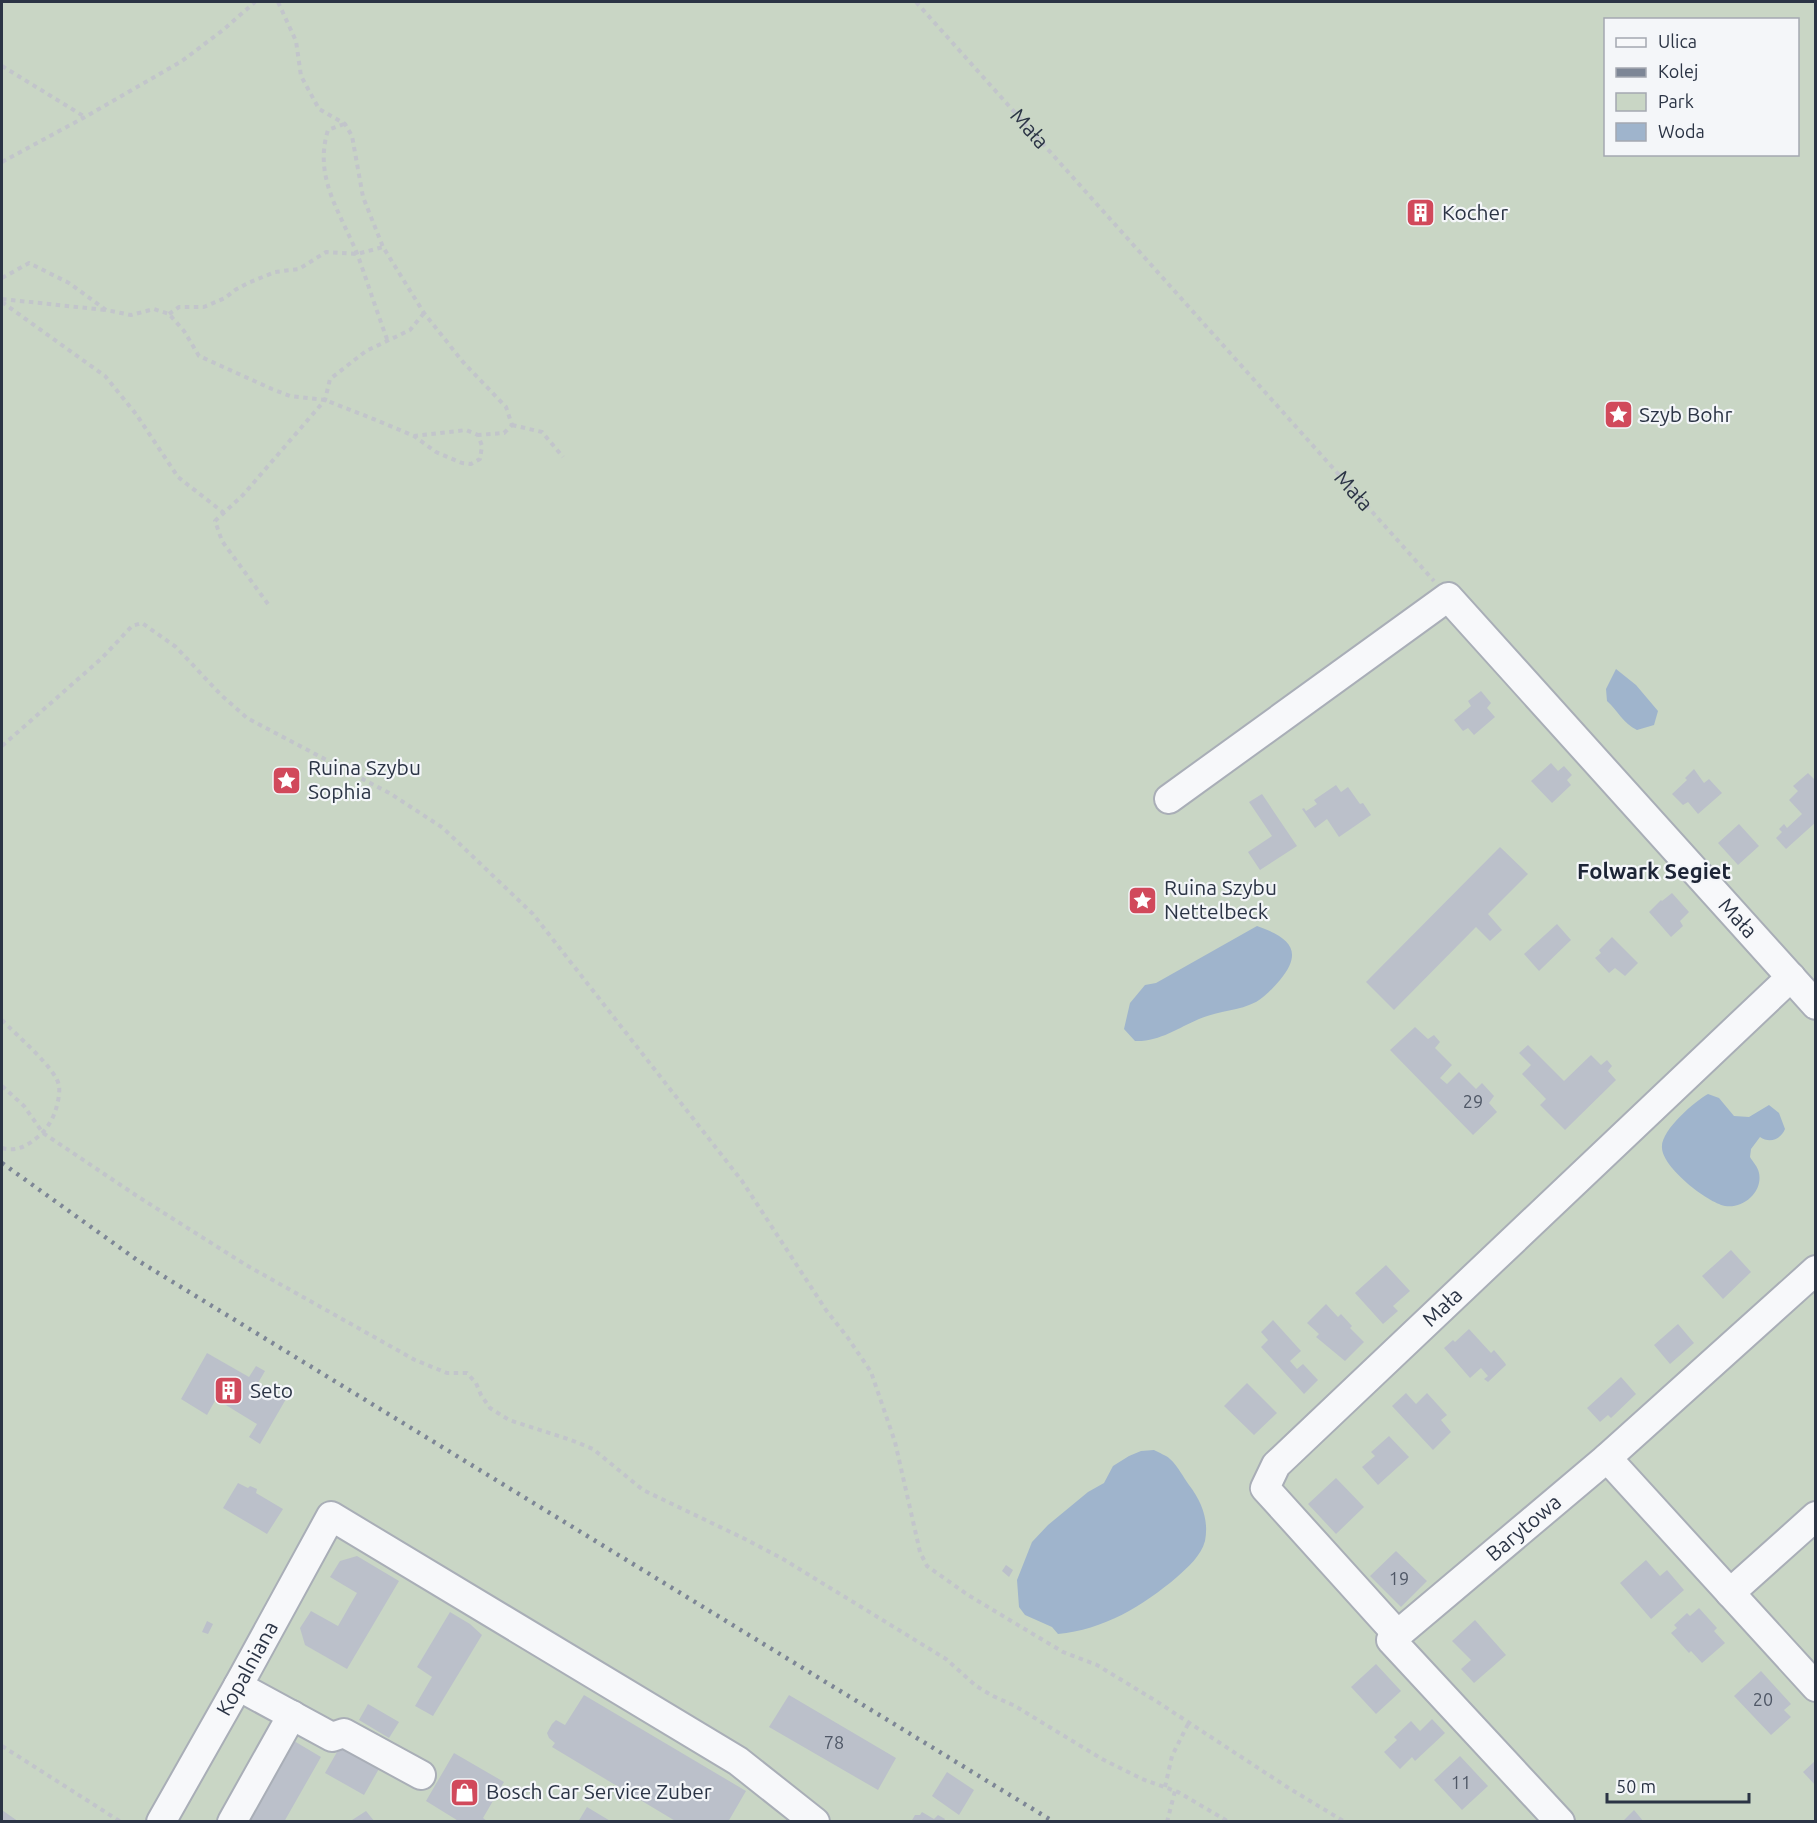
<svg xmlns="http://www.w3.org/2000/svg" width="1817" height="1823" font-family="Ubuntu,sans-serif">
<style>
.green{fill:#c9d6c5;fill-rule:evenodd}
.water{fill:#9fb4cc}
.building{fill:#bbc0ca}
.lines{fill:none;stroke-linecap:round;stroke-linejoin:round}
.minor-casing{stroke:#a9aeb7;stroke-width:32}
.path{stroke:#c2c5cb;stroke-width:4;stroke-dasharray:4.5 4.5;stroke-linecap:butt}
.minor{stroke:#f7f8fa;stroke-width:28}
.rail{stroke:#7d8696;stroke-width:4.5;stroke-dasharray:3 6;stroke-linecap:butt}
.labels{text-anchor:middle;stroke-width:4.5;stroke-linejoin:round;paint-order:stroke}
.number-label{font-size:18px;fill:#4f5766}
.street-label{font-size:21px;fill:#2b3445;stroke:#f4f6f9}
.poi-label{font-size:21px;fill:#2b3445;stroke:#f4f6f9;text-anchor:start}
.neighbourhood-label{font-size:22px;font-weight:bold;fill:#1d2536;stroke:#f4f6f9}
</style>
<rect width="100%" height="100%" fill="#e4e7ec"/>
<path class="green" d="M2,2H1815V1821L2,1822ZM1606,20H1798V154H1606Z"/>
<path class="water" d="M1616,669L1636,685L1658,711L1654,725L1637,730C1623,723 1618,711 1607,701L1606,689Z
M1257,926C1288,937 1305,950 1280,980C1273,988 1265,997 1256,1002C1239,1011 1217,1011 1199,1019C1178,1028 1159,1042 1135,1041L1124,1029L1130,1003L1145,985L1156,983Z
M1708,1094L1719,1098L1734,1116L1749,1117L1769,1105L1779,1113L1785,1129C1781,1139 1770,1144 1760,1137L1751,1149L1750,1157C1753,1162 1758,1167 1759,1173C1763,1191 1744,1209 1725,1206C1707,1202 1663,1168 1662,1148C1660,1131 1695,1101 1708,1094Z
M1154,1450C1159,1453 1166,1455 1170,1459C1178,1466 1183,1477 1189,1485C1202,1502 1209,1520 1205,1541C1201,1556 1188,1567 1177,1577C1143,1606 1103,1630 1058,1634L1052,1627L1025,1615L1019,1607L1017,1580L1032,1542L1048,1525L1088,1492L1104,1483L1113,1466L1129,1456L1141,1451Z"/>
<path class="building" d="M1481,691L1491,703L1487,708L1495,717L1474,735L1468,728L1463,731L1454,720L1471,706L1468,701Z
M1551,763L1558,771L1564,766L1572,775L1567,780L1571,785L1552,803L1531,781Z
M1694,769L1704,783L1709,779L1722,793L1698,814L1688,802L1683,805L1672,794L1687,780L1685,778Z
M1808,773L1816,781V822L1786,849L1776,838L1782,832L1779,829L1784,824L1787,828L1802,814L1789,800L1798,791L1793,786Z
M1336,785L1341,792L1348,787L1360,804L1363,803L1371,815L1339,837L1327,819L1315,828L1302,809L1304,808L1306,811L1317,804L1314,800Z
M1262,794L1297,846L1260,870L1248,852L1272,836L1249,802Z
M1739,824L1759,846L1738,865L1718,843Z
M1500,847L1528,874L1488,914L1502,930L1490,941L1476,927L1394,1010L1366,982Z
M1672,893L1689,912L1680,921L1683,926L1671,937L1649,912L1661,900L1662,901Z
M1557,924L1571,940L1539,971L1524,954Z
M1612,937L1638,963L1625,976L1615,968L1609,973L1595,958L1601,953L1599,950Z
M1415,1027L1428,1039L1434,1035L1440,1042L1435,1048L1452,1065L1440,1078L1447,1084L1459,1072L1476,1089L1482,1083L1494,1096L1489,1103L1497,1112L1473,1135L1390,1050Z
M1528,1045L1564,1081L1591,1055L1601,1065L1607,1060L1612,1066L1608,1071L1616,1080L1565,1130L1540,1105L1546,1099L1522,1074L1531,1065L1519,1053Z
M1731,1250L1751,1272L1723,1299L1702,1276Z
M1386,1265L1410,1291L1393,1306L1398,1311L1383,1324L1355,1293Z
M1326,1304L1338,1317L1341,1314L1352,1326L1350,1328L1364,1342L1345,1361L1316,1337L1319,1334L1307,1323Z
M1273,1320L1301,1351L1290,1361L1297,1369L1303,1364L1318,1380L1304,1394L1261,1347L1268,1340L1261,1332Z
M1678,1324L1694,1343L1670,1364L1654,1345Z
M1469,1329L1491,1353L1494,1350L1505,1363L1506,1365L1488,1382L1484,1379L1488,1376L1481,1368L1470,1378L1444,1348L1453,1340L1455,1342Z
M207,1353L249,1377L256,1366L265,1371L258,1383L286,1399L260,1444L249,1437L257,1424L216,1399L207,1415L181,1399Z
M1621,1377L1636,1394L1611,1418L1608,1415L1600,1422L1587,1408Z
M1247,1383L1277,1413L1254,1435L1224,1406Z
M1406,1393L1416,1404L1427,1393L1447,1415L1441,1420L1451,1432L1433,1450L1392,1406Z
M1389,1436L1409,1457L1378,1485L1362,1467L1375,1456L1371,1452Z
M1336,1478L1364,1507L1336,1534L1308,1504Z
M238,1483L248,1488L250,1486L257,1489L256,1493L283,1509L267,1534L223,1508Z
M1396,1551L1427,1581L1401,1607L1370,1576Z
M357,1556L399,1581L347,1669L305,1645L300,1628L311,1611L338,1626L357,1593L330,1577L340,1561Z
M1646,1560L1660,1576L1667,1570L1684,1590L1651,1619L1620,1583Z
M1006,1565L1013,1570L1009,1577L1002,1571Z
M1699,1608L1717,1628L1714,1631L1725,1643L1702,1663L1691,1651L1689,1653L1671,1633L1677,1628L1674,1625L1687,1613L1690,1616Z
M450,1612L470,1624L482,1635L433,1716L415,1706L432,1677L417,1667Z
M1475,1620L1506,1655L1474,1683L1461,1669L1471,1660L1452,1641Z
M207,1621L213,1624L208,1634L202,1632Z
M1376,1664L1401,1691L1376,1714L1351,1687Z
M1761,1671L1791,1704L1784,1710L1791,1717L1771,1735L1734,1696Z
M584,1695L746,1791L728,1822H677L552,1747L555,1743L549,1738L547,1733L552,1724L556,1720L565,1725Z
M789,1695L896,1758L878,1790L769,1727Z
M368,1704L399,1722L389,1738L359,1720Z
M1432,1719L1445,1733L1415,1761L1412,1757L1400,1769L1384,1752L1397,1740L1394,1737L1411,1721L1420,1731Z
M294,1741L321,1757L284,1822H248Z
M341,1745L380,1767L364,1795L325,1773Z
M454,1753L504,1782L483,1818L488,1822H460L426,1801Z
M1460,1756L1488,1786L1462,1810L1434,1780Z
M1816,1760V1786L1803,1772Z
M947,1772L974,1790L959,1815L932,1796Z
M587,1807L612,1822H578Z
M2,1810L19,1822H2Z
M1634,1810L1644,1822H1622Z
M366,1811L375,1822H349Z
M922,1812L934,1819L938,1815L945,1819L943,1822H911L915,1815H920Z"/>
<g class="lines">
<defs>
<g id="minor">
<path id="s2" d="M1169,799L1448,597L1816,1005"/>
<path d="M1607,1458L1816,1270"/>
<path d="M1730,1593L1816,1516"/>
<path id="s3" d="M1398,1635L1265,1488L1276,1465L1791,977"/>
<path d="M238,1686L332,1737L344,1733L421,1775"/>
<path id="s4" d="M161,1822L238,1686L331,1516L738,1761L815,1822"/>
<path d="M232,1822L292,1715"/>
<path id="s5" d="M1560,1822L1391,1640L1607,1458L1816,1687"/>
</g>
</defs>
<use href="#minor" class="minor-casing"/>
<g class="path">
<path d="M278,2L296,41L301,76L319,109L345,124L352,136L363,197L383,247L424,313L463,362L506,407L512,425L504,433L478,435"/>
<path id="s1" d="M916,2L1434,581"/>
<path d="M2,66L85,117"/>
<path d="M344,124L328,130C313,178 341,213 358,256C368,284 377,312 387,339"/>
<path d="M2,162L85,117L182,61L223,30L255,2"/>
<path d="M2,278L29,263L69,283L106,310L131,315L154,309L169,314L184,331L199,356L272,389L290,396L325,400L376,420L414,436L436,452L462,463L471,464L480,459L482,446L478,435L466,430L414,436"/>
<path d="M2,299L105,310"/>
<path d="M2,302L105,376L136,414L178,477L224,513"/>
<path d="M169,314L179,307H204L225,298L235,290L248,283L275,272L299,269L326,252L357,254L383,247"/>
<path d="M512,425L542,432L563,457"/>
<path d="M268,604L222,541L215,521L243,495L325,400L330,379L366,351L410,330L424,313"/>
<path d="M2,746L102,658L132,626L142,623L176,647L221,695L247,718L391,794L443,828L533,914L742,1181L826,1310L848,1338L871,1372L895,1442L920,1552L927,1566L968,1595L1063,1652L1097,1665L1156,1701L1287,1787L1345,1822"/>
<path d="M2,1020C15,1034 57,1069 59,1086C60,1093 58,1102 56,1109C53,1119 47,1129 39,1136C27,1146 17,1152 2,1148"/>
<path d="M2,1086L24,1106L43,1133L137,1196L246,1265L415,1360L447,1373H467L476,1383L481,1395L490,1408L509,1420L571,1440L593,1449L643,1490L745,1539L783,1559L946,1659L976,1686L993,1696L1015,1706L1102,1759L1142,1779L1178,1792L1229,1822"/>
<path d="M2,1746L121,1822"/>
<path d="M1165,1787L1172,1756L1189,1722"/>
<path d="M1167,1822L1175,1791"/>
</g>
<use href="#minor" class="minor"/>
<path class="rail" d="M2,1163L137,1260L1054,1822"/>
</g>
<defs>
<symbol id="building-square" viewBox="-11 -11 22 22"><rect x="-9" y="-9" width="18" height="18" rx="4" fill="#d1495b" stroke="#f4f6f9"/><path d="M-4-6H4V6H1V3H-1V6H-4ZM-2.5-4.3h1.7v1.8h-1.7ZM.8-4.3h1.7v1.8H.8ZM-2.5-1h1.7V.8h-1.7ZM.8-1h1.7V.8H.8Z" fill="#fff"/></symbol>
<symbol id="sight-square" viewBox="-11 -11 22 22"><rect x="-9" y="-9" width="18" height="18" rx="4" fill="#d1495b" stroke="#f4f6f9"/><path d="M0-6L1.8-2.2L6-1.7L2.9 1.2L3.7 5.4L0 3.3L-3.7 5.4L-2.9 1.2L-6-1.7L-1.8-2.2Z" fill="#fff"/></symbol>
<symbol id="shop-square" viewBox="-11 -11 22 22"><rect x="-9" y="-9" width="18" height="18" rx="4" fill="#d1495b" stroke="#f4f6f9"/><path d="M-5-2.5h2.3a2.7 3.5 0 0 1 5.4 0H5L5.5 6h-11ZM-1.5-2.5h3a1.5 2.3 0 0 0-3 0Z" fill="#fff"/></symbol>
</defs>
<g fill-rule="evenodd">
<use href="#building-square" x="1404" y="196" width="33" height="33"/>
<use href="#sight-square" x="1602" y="398" width="33" height="33"/>
<use href="#sight-square" x="270" y="764" width="33" height="33"/>
<use href="#sight-square" x="1126" y="884" width="33" height="33"/>
<use href="#building-square" x="212" y="1374" width="33" height="33"/>
<use href="#shop-square" x="448" y="1776" width="33" height="33"/>
</g>
<g class="labels">
<g class="number-label">
<text x="1473" y="1108">29</text>
<text x="1399" y="1585">19</text>
<text x="1763" y="1706">20</text>
<text x="834" y="1749">78</text>
<text x="1461" y="1789">11</text>
</g>
<g class="street-label">
<text dy="7" stroke="none"><textPath href="#s1" startOffset="170">Mała</textPath></text>
<text dy="7" stroke="none"><textPath href="#s1" startOffset="656">Mała</textPath></text>
<text dy="7" stroke="none"><textPath href="#s2" startOffset="777">Mała</textPath></text>
<text dy="7" stroke="none"><textPath href="#s3" startOffset="453">Mała</textPath></text>
<text dy="7" stroke="none"><textPath href="#s5" startOffset="422">Barytowa</textPath></text>
<text dy="7" stroke="none"><textPath href="#s4" startOffset="176">Kopalniana</textPath></text>
</g>
<g class="poi-label">
<text x="1442" y="220">Kocher</text>
<text x="1639" y="422">Szyb Bohr</text>
<text x="308" y="775">Ruina Szybu<tspan x="308" dy="24">Sophia</tspan></text>
<text x="1164" y="895">Ruina Szybu<tspan x="1164" dy="24">Nettelbeck</tspan></text>
<text x="250" y="1398">Seto</text>
<text x="486" y="1799">Bosch Car Service Zuber</text>
</g>
<g class="neighbourhood-label">
<text x="1654" y="879">Folwark Segiet</text>
</g>
</g>
<rect width="1817" height="1823" fill="none" stroke="#2b3445" stroke-width="6"/>
<rect x="1604" y="18" width="195" height="138" fill="#f4f6f9" stroke="#a4a8b1" stroke-width="1.5"/>
<rect x="1616" y="38" width="30" height="9" fill="#f7f8fa" stroke="#a4a8b1" stroke-width="1.5"/>
<text x="1658" y="48" font-size="18" fill="#2b3445">Ulica</text>
<rect x="1616" y="68" width="30" height="9" fill="#7d8696" stroke="#a4a8b1" stroke-width="1.5"/>
<text x="1658" y="78" font-size="18" fill="#2b3445">Kolej</text>
<rect x="1616" y="93" width="30" height="18" fill="#c9d6c5" stroke="#a4a8b1" stroke-width="1.5"/>
<text x="1658" y="108" font-size="18" fill="#2b3445">Park</text>
<rect x="1616" y="123" width="30" height="18" fill="#9fb4cc" stroke="#a4a8b1" stroke-width="1.5"/>
<text x="1658" y="138" font-size="18" fill="#2b3445">Woda</text>
<path d="M1607 1793v9h142v-9" fill="none" stroke="#2b3445" stroke-width="3"/>
<text x="1616" y="1793" font-size="18" fill="#2b3445" stroke="#f4f6f9" stroke-width="4.5" paint-order="stroke">50 m</text>
</svg>
